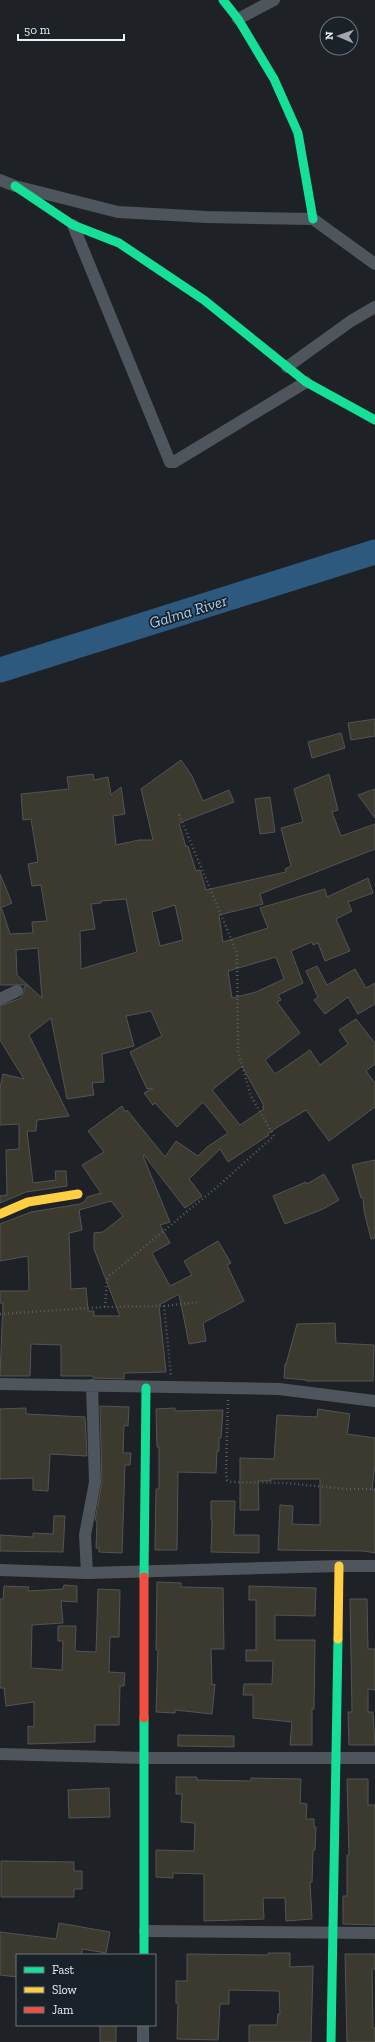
<svg xmlns="http://www.w3.org/2000/svg" width="375" height="2042" font-family="'Zilla Slab',serif">
<style>
.lines{fill:none;stroke-linecap:round;stroke-linejoin:round}
.river{stroke:#2d597f;stroke-width:25}
.building{fill:#3c392e;stroke:#535454;fill-rule:evenodd}
.path{stroke:#565c61;stroke-width:2.5;stroke-dasharray:1 3;stroke-linecap:butt}
.street{stroke:#4f555c;stroke-width:12}
.fast{stroke:#16e098;stroke-width:9}
.slow{stroke:#ffcf43;stroke-width:9}
.jam{stroke:#f24e42;stroke-width:9}
.labels{text-anchor:middle;stroke-width:3.5;stroke-linejoin:round;paint-order:stroke}
.water-label{font-size:16px;font-style:italic;fill:#a7d0f7;stroke:#1a2229}
</style>
<rect width="100%" height="100%" fill="#1e2226"/>
<g class="lines">
<path class="river" d="M0,670L375,552"/>
</g>
<path class="building" d="M375,719V736L351,740L348,723Z
M341,733L345,748L312,758L308,742Z
M181,760L192,776L203,801L229,790L234,802L179,823L186,847L188,846L196,871L200,870L206,890L286,872L285,869L291,866L281,828L303,822L294,789L329,774L338,810L332,812L341,836L375,824V849L260,894L263,904L219,915L223,942L268,928L260,908L325,889L327,897L368,878L373,893L348,902L352,911L336,919L350,951L325,961L318,943L313,945L312,942L291,951L303,983L278,995L281,1000L277,1002L300,1033L265,1060L275,1074L310,1050L320,1065L348,1044L339,1030L356,1019L375,1043V1064L366,1071L375,1083V1107L329,1141L306,1110L268,1133L269,1135L228,1162L220,1149L189,1179L202,1196L185,1208L144,1155L143,1156L170,1222L160,1225L170,1243L152,1253L170,1286L192,1275L184,1261L218,1241L231,1263L227,1265L244,1301L203,1323L206,1341L189,1344L179,1294L159,1305L166,1372L124,1373V1379L93,1378V1376H61V1345L31,1344L30,1376H0L3,1303H0V1291H29L28,1256L0,1261V1224L31,1212L80,1204L85,1201L87,1197L101,1193L82,1165L104,1152L88,1131L122,1106L125,1112L127,1110L165,1157L176,1141L198,1156L207,1147L228,1133L203,1102L177,1127L155,1103L153,1105L144,1093L153,1088L147,1089L130,1052L162,1036L151,1011L126,1016L134,1046L102,1054L104,1082L92,1083L94,1095L67,1099L51,1018L29,1035L69,1116L37,1120L36,1131H27L33,1183L56,1180L55,1171H66L67,1186L26,1192L0,1203V1196L7,1195L6,1150L19,1149V1124L0,1125V1088L3,1074L24,1079L0,1040V1006L21,998L24,992V987L28,985H0V909H2L10,934L33,933L32,922L47,921L41,885L32,886L28,864L38,862L31,819L23,820L21,794L69,789L67,777L93,774L94,780L108,777L111,795L121,787L125,814L113,816L116,845L139,840H153L141,789ZM126,899L137,952L81,969L80,931L95,929L91,904L101,903V901ZM175,905L183,940L160,946L152,912ZM38,948L42,998L17,975L16,950ZM276,957L284,979L256,992L232,998L228,971ZM242,1066L264,1106L262,1107L264,1109L240,1125L212,1090ZM111,1201L123,1216L103,1232L94,1233V1249L120,1316H94V1311H88L86,1288L71,1289L69,1233L82,1230L79,1210Z
M375,789V818L358,795Z
M270,797L275,832L260,834L255,799Z
M0,874L12,903L0,908Z
M317,966L327,985L355,969L366,988L375,983V1004L358,1014L348,997L325,1014L314,1000L318,997L306,971Z
M375,1160V1238L371,1239L364,1211L363,1198H361L352,1165Z
M324,1174L339,1200L323,1209L285,1224L273,1196L306,1182L307,1184Z
M335,1323L336,1343L374,1345L373,1381H306V1380L284,1378L285,1364H286L297,1324Z
M100,1406L129,1407L128,1426L124,1425L123,1453H131L130,1465H125L122,1553L99,1552V1548H96L97,1521L95,1520L102,1482Z
M26,1408V1414L85,1417L87,1456L50,1454L48,1491L33,1490V1478L0,1479V1409Z
M175,1408V1411L223,1410L221,1438H219V1451H217L216,1473L178,1472L177,1550H155L156,1489H159V1447H157L156,1409Z
M318,1409L350,1414L347,1434L375,1438V1465L372,1489L375,1490V1553L364,1551L278,1550L280,1505L293,1506L292,1524L320,1525V1479H271V1481H258L259,1510H240V1458L274,1459L277,1415L317,1417Z
M211,1501H235L234,1535H259V1553L211,1552L212,1520H211Z
M54,1516H65L63,1552L0,1551V1535L33,1537V1533L53,1534Z
M157,1582L181,1583V1587L223,1588L224,1649H211L212,1685L215,1684L212,1714L175,1710V1713L156,1712L158,1650H156Z
M64,1585L77,1586V1602L61,1601L63,1623L32,1625L31,1668L62,1670L63,1641H58V1626H76L75,1651L96,1652L98,1589L120,1590L119,1637H110L109,1672L125,1673L124,1686H120L119,1725H95V1742L28,1744V1726L34,1727V1702L6,1706L4,1688H0V1599H3L4,1586L29,1587L28,1591L63,1589Z
M249,1586L316,1588L315,1616L275,1615V1640H315L314,1709H312V1745H290L292,1722L253,1718V1695H243L244,1684H272L273,1661H246V1650H256V1600H249Z
M350,1599H367L368,1649H375V1690L368,1689V1712H373L375,1745H349L348,1712H352Z
M178,1735L234,1736V1747L178,1746Z
M176,1777H197V1780L251,1781V1778L301,1779L300,1803L307,1804L306,1819H314V1827H316L315,1850H313L312,1882H310L312,1919L286,1921L285,1898H263L264,1919L204,1921V1874L173,1873V1878L156,1877V1850L194,1851L195,1823L181,1822L182,1794H176Z
M347,1779H368V1805H375V1925L343,1924V1896H347V1855H349Z
M109,1788L110,1817L69,1818L68,1790Z
M1,1861L74,1862V1871H82V1889H74V1897H1Z
M59,1923L110,1932L106,1953L82,1949V1955H17V1977L0,1975V1932L56,1939Z
M268,1953H290V1967L313,1966L311,2042H249V2025H277L278,2014H280L279,1991L229,1990V2004H220L218,2040L177,2039L178,2003H176V1981H187V1954L268,1955Z
M345,1954H375V1969H372L373,2028H375V2042H347Z
M100,2025H116V2042H100Z"/>
<g class="lines">
<path class="path" d="M164,1306L198,1302
M105,1307L107,1280L109,1276L217,1187L274,1136L251,1096L238,1051L237,953L178,812
M0,1314L105,1307L164,1306L171,1376
M228,1400L226,1472L227,1480L230,1482L285,1483L347,1489H375"/>
<path class="street" d="M238,19L274,0
M0,180L15,186L118,212L207,217L313,219L375,264
M73,225L170,462H174L306,382
M287,367L351,321L375,307
M0,999L17,991
M0,1384L279,1389L375,1401
M0,1570L87,1573L339,1566H375
M87,1573L85,1535L95,1482L92,1385
M0,1754L144,1758H375
M145,1931L375,1933
M143,2042V2025"/>
<path class="fast" d="M223,0L238,19L274,79L298,133L313,219
M15,186L73,225L119,243L204,300L306,382L375,420
M144,1577L146,1388
M144,1718V1955
M331,2042L338,1639"/>
<path class="slow" d="M0,1214L28,1202L78,1194
M338,1639L339,1566"/>
<path class="jam" d="M144,1577V1718"/>
</g>
<g class="labels">
<g class="water-label">
<text transform="translate(188 611) rotate(-17)" y="6">Galma River</text>
</g>
</g>
<rect x="16" y="1954" width="140" height="72" fill="#1a2229" stroke="#6d747b"/>
<rect x="24" y="1967" width="20" height="6" fill="#16e098" stroke="#6d747b"/>
<text x="52" y="1974" font-size="12" fill="#eaeff5">Fast</text>
<rect x="24" y="1987" width="20" height="6" fill="#ffcf43" stroke="#6d747b"/>
<text x="52" y="1994" font-size="12" fill="#eaeff5">Slow</text>
<rect x="24" y="2007" width="20" height="6" fill="#f24e42" stroke="#6d747b"/>
<text x="52" y="2014" font-size="12" fill="#eaeff5">Jam</text>
<g transform="translate(339 36) rotate(272)"><circle r="19" fill="#1a2229" stroke="#6d747b"/>
<path d="M0-3L7 15L0 10L-7 15Z" fill="#a3a7ad"/>
<text y="-6" font-size="11" font-weight="bold" text-anchor="middle" fill="#eaeff5">N</text>
</g>
<path d="M18 34v6h106v-6" fill="none" stroke="#eaeff5" stroke-width="2"/>
<text x="24" y="34" font-size="12" fill="#eaeff5" stroke="#1a2229" stroke-width="3" paint-order="stroke">50 m</text>
</svg>
